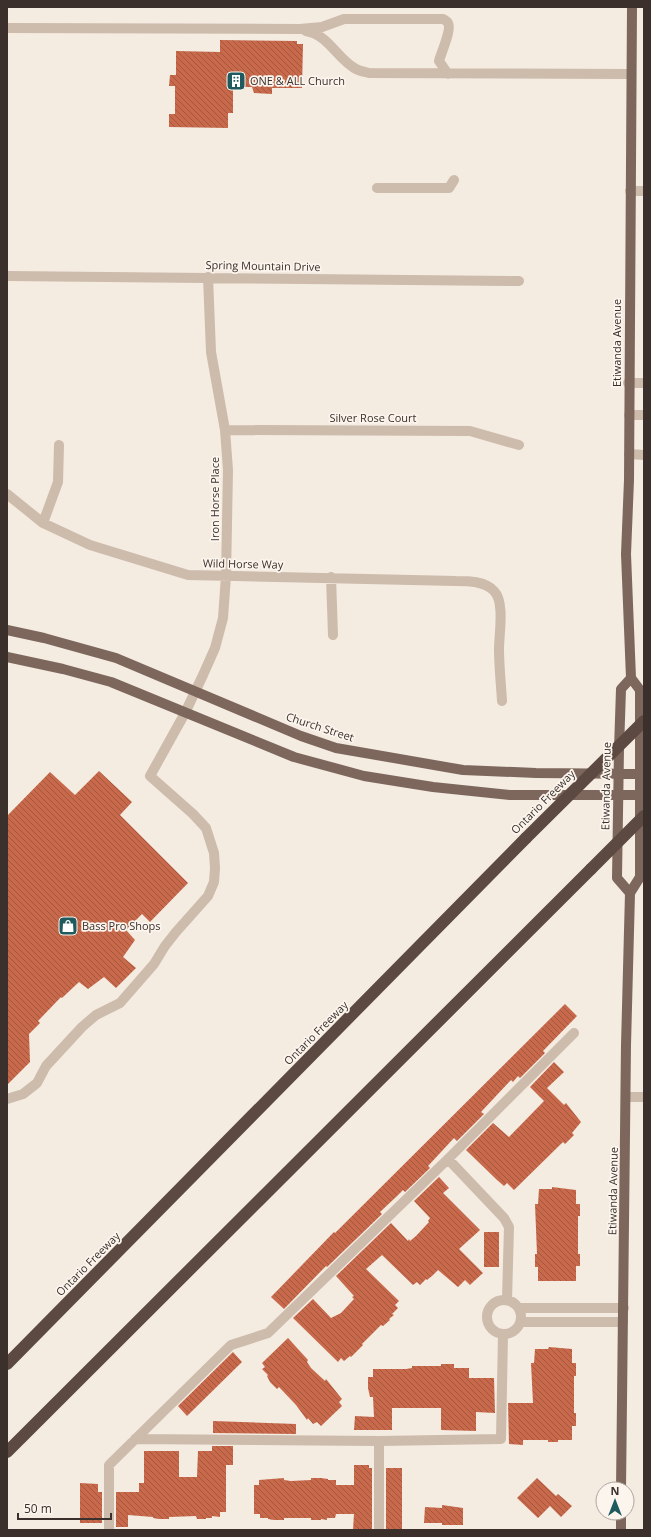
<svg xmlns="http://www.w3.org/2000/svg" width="651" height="1537" font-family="'Open Sans',sans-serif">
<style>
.building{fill:url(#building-back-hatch)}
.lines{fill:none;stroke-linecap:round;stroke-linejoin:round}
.minor{stroke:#cdbbac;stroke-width:10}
.major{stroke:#7d675c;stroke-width:10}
.highway{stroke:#5c4a42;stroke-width:12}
.highway-bridge{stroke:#5c4a42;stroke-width:12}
.labels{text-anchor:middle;stroke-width:3.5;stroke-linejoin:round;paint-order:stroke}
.poi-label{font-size:11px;fill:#3b302b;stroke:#fbf5ee;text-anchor:start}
.street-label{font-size:11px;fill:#3b302b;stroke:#fbf5ee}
</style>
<defs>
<pattern id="building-back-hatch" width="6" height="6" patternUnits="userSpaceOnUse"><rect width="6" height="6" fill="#c8694b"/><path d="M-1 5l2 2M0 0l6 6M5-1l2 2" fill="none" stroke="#a4573f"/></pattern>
</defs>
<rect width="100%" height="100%" fill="#f4ebe1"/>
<path class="building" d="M220,40L297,41V44H303L302,88H272V94L254,93L252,87H233V113H228V128L169,127V114H175V86H169L170,75H176V51L220,52Z
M99,771L132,802L120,815L188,883L150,922L142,914L126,930L135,940L123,957L136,968L116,988L104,977L88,989L79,982L62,998L61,997L38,1021L40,1023L29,1034L30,1062L7,1085V816L50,772L75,795Z
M565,1004L577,1016L543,1051L545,1053L520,1078L518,1076L513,1082L511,1080L481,1112L484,1114L457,1141L454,1138L428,1166L430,1168L405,1192L403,1190L396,1197L380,1212L382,1214L327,1267L326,1266L284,1309L271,1297L334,1232L335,1233Z
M554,1062L564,1072L547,1088L564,1105L566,1103L581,1122L572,1133L574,1135L565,1144L563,1142L514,1190L507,1183L504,1186L497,1180L466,1150L493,1123L509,1137L544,1101L530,1087Z
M439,1177L449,1188L443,1193L480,1230L459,1249L483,1273L472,1283L470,1285L465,1280L458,1287L438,1270L432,1276L427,1280L426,1279L420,1285L417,1282L413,1285L382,1255L366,1269L399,1301L395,1305L398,1308L392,1314L394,1315L389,1319L390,1320L383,1326L381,1325L362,1344L363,1345L351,1357L350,1356L344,1361L341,1358L338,1362L293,1318L313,1299L331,1318L341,1313L354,1299L352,1297L354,1296L336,1276L391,1223L408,1241L409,1239L410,1241L416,1236L429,1222L428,1221L430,1218L414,1201Z
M552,1187L576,1190V1204H580V1216H578V1254H580V1266H576V1281H538V1267H535V1254H537L535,1204H538L539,1189H552Z
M484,1232H499V1267H484Z
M288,1338L308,1360L307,1362L311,1368L325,1381L326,1379L342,1399L339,1402L342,1406L321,1426L317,1422L313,1424L308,1418L307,1420L296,1405L279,1387L277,1389L270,1382L267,1376L268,1375L262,1369L265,1367L262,1363Z
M549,1347L572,1349V1363H576V1376H574V1413H576V1426H572V1440H558V1442H548V1440H523V1445L509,1444L508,1403H533L531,1363H534L535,1349H548Z
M233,1352L242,1362L187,1416L178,1406Z
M441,1364H454V1368H469V1378H494L495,1413L476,1412V1431L441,1430V1408H392V1430H354L355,1416L374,1417L373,1397H370L368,1388V1377H373V1369H406L412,1368V1366H441Z
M213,1421L296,1424V1434L213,1433Z
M212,1446H233V1465H226V1512H220V1517L212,1516V1518H206V1519H197L196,1516L169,1517V1519H159L153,1518V1517L128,1515V1527H116V1492H139V1483H144V1451H179V1477H197L198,1451H212Z
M354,1465H369V1468H372V1530H353L354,1514H336L335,1518H327V1520L321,1519V1520H311V1518H284V1520H274L268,1519V1518H260V1514H254V1485H259V1480L284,1478V1480L291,1481L311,1480V1478H321L328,1479V1480H336V1485H354Z
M386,1468H402V1530H386Z
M537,1478L556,1496L558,1494L572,1506L561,1517L550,1506L538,1518L517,1498Z
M80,1483L98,1484V1492H102V1523H80Z
M442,1505L463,1508V1525H442V1523H424L425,1507L442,1508Z"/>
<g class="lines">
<path class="minor" d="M7,28L300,29L322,27L344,19H443C445,20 447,21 448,23C452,29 441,53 439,61L448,74
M306,31C329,35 337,59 356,69C360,71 365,72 369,73L631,74
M377,188H449L454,180
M630,191H644
M7,276L519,281
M628,383H644
M629,415H644
M225,430L470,431L519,445
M629,454L644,455
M7,494L43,523L90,545L188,575L456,581C468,581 485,581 494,591C505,602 499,634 499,649C499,666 501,684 502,701
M43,523L58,482L59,445
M331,577L333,635
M626,1097H644
M7,1099L23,1094L37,1083L46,1066L82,1027L96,1015L120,1003L154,964L165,946L176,932L208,896L214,882L215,868L214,853L206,828L193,814L150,776L185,713L203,675L215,648L223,618L226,576L228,470L225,430L211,352L208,277
M448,1159L504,1218L509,1227L507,1300
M487 1317a17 17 0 1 1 34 0a17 17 0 1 1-34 0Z
M519,1308H624
M521,1322H623
M135,1439L379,1441L501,1439L503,1334
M109,1530V1465L231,1345L268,1333L448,1159L574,1033
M379,1530V1441"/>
<path class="major" d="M7,630L44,638L116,658L301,736L336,748L463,770L536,773L644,774
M7,657L63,669L111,682L294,757L364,776L433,787L510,795H644
M630,893L617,878L619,749L621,689L631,678
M621,1489L626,1045L630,893L640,877V690L631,678L626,554L629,480L632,7
M621,1530V1513"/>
<path class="highway" d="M7,1364L526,838
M7,1452L591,869"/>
<path class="highway-bridge" d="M526,838L644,721
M591,869L644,816"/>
</g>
<defs>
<symbol id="building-square" viewBox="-11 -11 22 22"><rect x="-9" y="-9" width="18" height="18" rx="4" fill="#1f5a5e" stroke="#fbf5ee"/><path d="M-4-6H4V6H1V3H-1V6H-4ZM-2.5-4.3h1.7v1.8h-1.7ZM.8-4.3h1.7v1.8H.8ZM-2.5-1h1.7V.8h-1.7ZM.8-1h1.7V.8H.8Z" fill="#fff"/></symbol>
<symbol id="shop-square" viewBox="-11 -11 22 22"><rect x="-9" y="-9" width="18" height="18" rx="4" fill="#1f5a5e" stroke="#fbf5ee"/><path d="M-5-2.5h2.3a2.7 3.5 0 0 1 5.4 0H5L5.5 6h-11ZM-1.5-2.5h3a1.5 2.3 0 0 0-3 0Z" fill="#fff"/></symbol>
</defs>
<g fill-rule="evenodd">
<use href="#building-square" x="225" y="70" width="22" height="22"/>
<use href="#shop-square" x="57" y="915" width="22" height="22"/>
</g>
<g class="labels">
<g class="poi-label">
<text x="250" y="85">ONE &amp; ALL Church</text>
<text x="82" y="930">Bass Pro Shops</text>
</g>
<g class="street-label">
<text transform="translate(263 266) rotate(1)" y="4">Spring Mountain Drive</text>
<text transform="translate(617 343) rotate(-90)" y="4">Etiwanda Avenue</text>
<text x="373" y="422">Silver Rose Court</text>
<text transform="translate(215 499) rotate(-90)" y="4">Iron Horse Place</text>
<text transform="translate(243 564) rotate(1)" y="4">Wild Horse Way</text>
<text transform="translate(320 727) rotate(18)" y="4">Church Street</text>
<text transform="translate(606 786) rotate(-89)" y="4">Etiwanda Avenue</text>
<text transform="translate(543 802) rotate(-45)" y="4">Ontario Freeway</text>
<text transform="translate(316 1033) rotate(-45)" y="4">Ontario Freeway</text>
<text transform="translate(613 1191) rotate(-89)" y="4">Etiwanda Avenue</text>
<text transform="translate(88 1264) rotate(-45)" y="4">Ontario Freeway</text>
</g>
</g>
<rect width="651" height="1537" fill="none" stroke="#3b302b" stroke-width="16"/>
<g transform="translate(615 1501)"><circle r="19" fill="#fbf5ee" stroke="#aea6a0"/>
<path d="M0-3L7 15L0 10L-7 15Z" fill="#1f5a5e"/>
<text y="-6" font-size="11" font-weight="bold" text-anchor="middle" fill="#3b302b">N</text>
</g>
<path d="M18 1513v6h93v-6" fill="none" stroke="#3b302b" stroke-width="2"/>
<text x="24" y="1513" font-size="12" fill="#3b302b" stroke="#fbf5ee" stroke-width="3" paint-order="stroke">50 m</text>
</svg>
